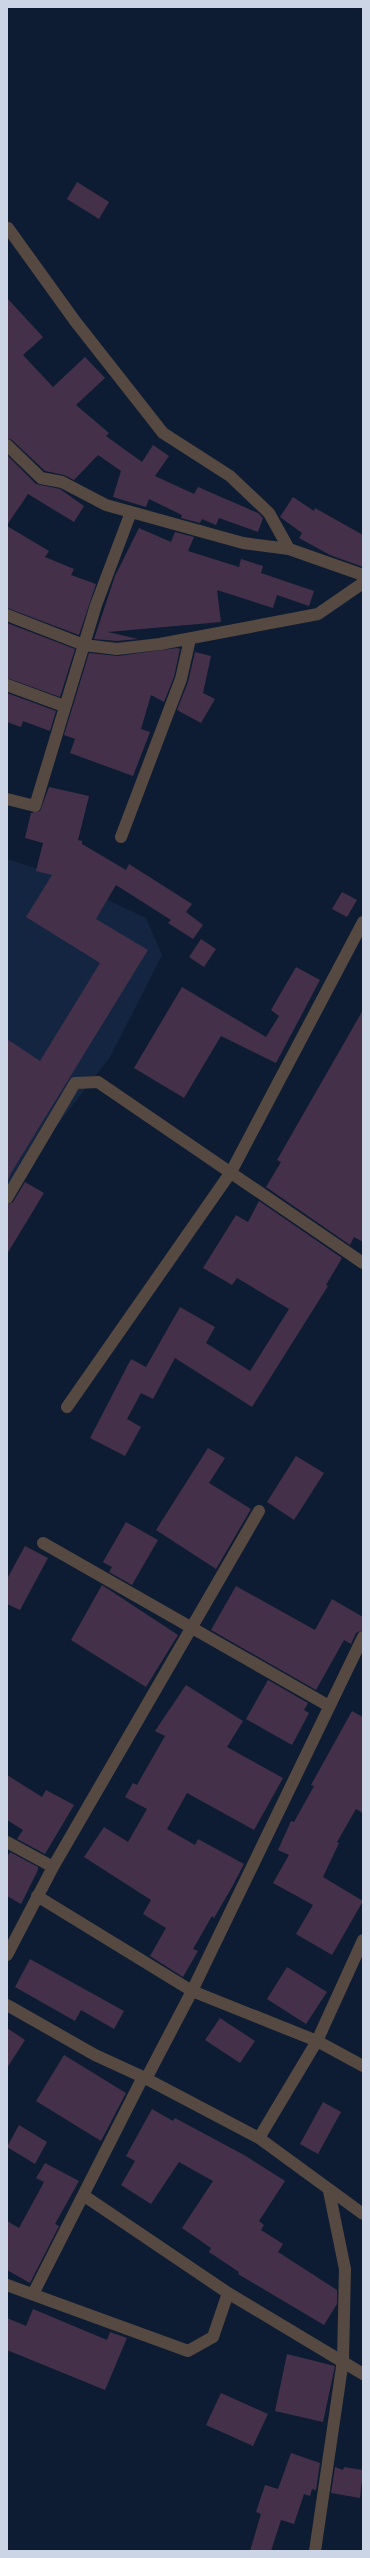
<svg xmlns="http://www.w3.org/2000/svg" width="370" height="2558" font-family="'Space Grotesk',sans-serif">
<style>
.built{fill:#132540}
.building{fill:#443149}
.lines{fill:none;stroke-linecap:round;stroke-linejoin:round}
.street{stroke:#564942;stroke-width:12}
</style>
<rect width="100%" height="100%" fill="#0d1c32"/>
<path class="built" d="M7,859L48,872L146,918L162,955L110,1057L7,1190Z"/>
<path class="building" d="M77,182L109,202L99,219L67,199Z
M7,298L43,337L23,355L53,387L85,357L105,378L76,405L109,433L106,436L142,462L153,445L169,456L155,476L194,494L198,487L258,513L263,518L258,532L219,518L216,525L202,519L200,523L181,518L182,515L149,499L146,507L113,497L121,471L98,455L74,480L64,475L45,471L12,440L7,438Z
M7,455L36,484L60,489L84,506L74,522L28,494L7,525Z
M293,497L314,511L315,508L363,535V567L330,555L299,538L302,533L280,517Z
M7,526L49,551L45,557L74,569L71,575L96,584L79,635L7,608Z
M139,528L171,542L175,532L194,537L188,551L239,567L241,559L263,566L261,573L314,591L309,606L277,595L273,608L217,590L221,622L108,632L138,639L117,641L94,639L115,576Z
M7,623L75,649L60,697L7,678Z
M177,648L180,649L174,677L164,702L151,695L141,729L150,732L133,776L70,753L75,739L64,735L89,653L118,656Z
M195,652L211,656L203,693L215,699L201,723L177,710L188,682Z
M7,693L56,711L50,731L23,721L21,727L7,722Z
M49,787L89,796L78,840L82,841V844L126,870L129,864L192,904L186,912L203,925L193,939L168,923L171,920L116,885L96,919L148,950L11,1173L7,1183V1039L40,1061L100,963L26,917L52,875L36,871L43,843L25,838L31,813L40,811Z
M342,892L357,900L347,917L332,909Z
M201,939L216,949L204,967L189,957Z
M296,967L320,980L276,1063L221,1036L184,1098L134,1068L182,987L266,1037L279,1016L271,1010Z
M363,1010V1242L354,1237L350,1245L266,1187L281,1162L277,1160Z
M25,1182L44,1193L7,1254V1205L13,1202Z
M259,1201L342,1258L326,1285L328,1286L252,1407L175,1358L153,1399L141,1393L127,1419L141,1427L125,1456L90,1438L131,1359L146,1367L180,1307L215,1327L206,1343L250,1371L289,1309L237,1278L232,1285L203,1268L236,1215L248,1222Z
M208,1448L225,1458L209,1483L251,1509L216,1569L156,1530Z
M296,1456L324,1473L294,1520L267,1502Z
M126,1522L158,1540L132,1585L109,1572L112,1567L103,1562Z
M25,1546L48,1558L20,1610L7,1604V1579Z
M102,1585L178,1635L146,1687L71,1640Z
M236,1586L315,1630L332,1599L363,1617V1630L356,1633L351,1644L344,1640L316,1690L211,1630Z
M268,1680L308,1703L304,1710L309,1713L292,1745L246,1719Z
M186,1685L243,1721L227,1747L283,1778L254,1830L187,1793L167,1829L195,1845L198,1839L244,1864L232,1887L214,1918L212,1916L193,1949L198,1951L183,1977L150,1956L166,1928L143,1914L151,1900L84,1857L104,1827L128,1842L147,1809L125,1797L133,1783L137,1785L165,1736L155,1731Z
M352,1711L363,1717V1813L356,1809L337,1842L339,1843L323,1877L363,1901L332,1955L296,1934L313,1905L273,1883L289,1855L278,1850L291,1821L294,1822L314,1786L311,1785Z
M7,1775L42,1797L46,1790L74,1805L45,1854L17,1839L23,1830L7,1820Z
M10,1852L38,1867V1870L21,1904L7,1896V1857Z
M30,1959L124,2011L114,2029L81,2010L75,2021L15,1987Z
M287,1967L327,1992L306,2024L267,1999Z
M220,2018L255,2041L240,2063L205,2040Z
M7,2028L25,2040L7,2068Z
M64,2055L126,2093L101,2141L36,2101Z
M323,2102L341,2112L318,2154L300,2144Z
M152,2109L173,2121L175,2118L244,2155L285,2181L259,2221L264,2225L261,2230L283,2244L278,2252L337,2290V2304L324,2325L238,2274L239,2272L209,2252L211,2248L182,2228L213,2181L179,2162L151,2204L121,2185L135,2161L126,2156Z
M19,2125L47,2142L35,2164L7,2147Z
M45,2163L79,2181L55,2224L59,2226L30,2283L7,2270V2221L19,2228L44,2182L36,2178Z
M33,2309L107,2340L110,2332L127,2338L105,2390L7,2350V2318L26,2326Z
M287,2354L335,2366L323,2422L275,2411Z
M221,2393L268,2414L253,2446L206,2425Z
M291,2453L320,2463L316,2490L312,2489L310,2496L304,2494L294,2524L281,2520L271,2551H250L261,2514L256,2512L265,2485L278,2489Z
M335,2467L343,2470L344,2467L363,2470L360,2498L331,2493Z"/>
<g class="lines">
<path class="street" d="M7,231L8,228L75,321L163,433L230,476L269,513L289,549L363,575
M7,445L41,478L62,482L106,505L243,543L289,549
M7,615L84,645L117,649L160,644L318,614L363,583
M7,685L64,706
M7,799L35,806L96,605L131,512
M121,837L181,679L190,639
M7,1198L75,1083L98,1082L363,1263
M67,1407L231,1172L363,922
M43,1543L329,1706
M7,1842L53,1867L7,1955
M53,1867L259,1511
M37,1896L192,1991L317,2041L363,2066
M7,2005L95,2055L143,2077L259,2138L363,2214
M146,2079L192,1991L363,1637
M259,2138L317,2041L363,1940
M83,2195L228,2293L363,2374
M7,2285L188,2351L213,2337L228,2293
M33,2294L143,2077
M315,2551L343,2360L345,2269L329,2191"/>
</g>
<rect width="370" height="2558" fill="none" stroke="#cbd5e5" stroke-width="16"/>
</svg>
